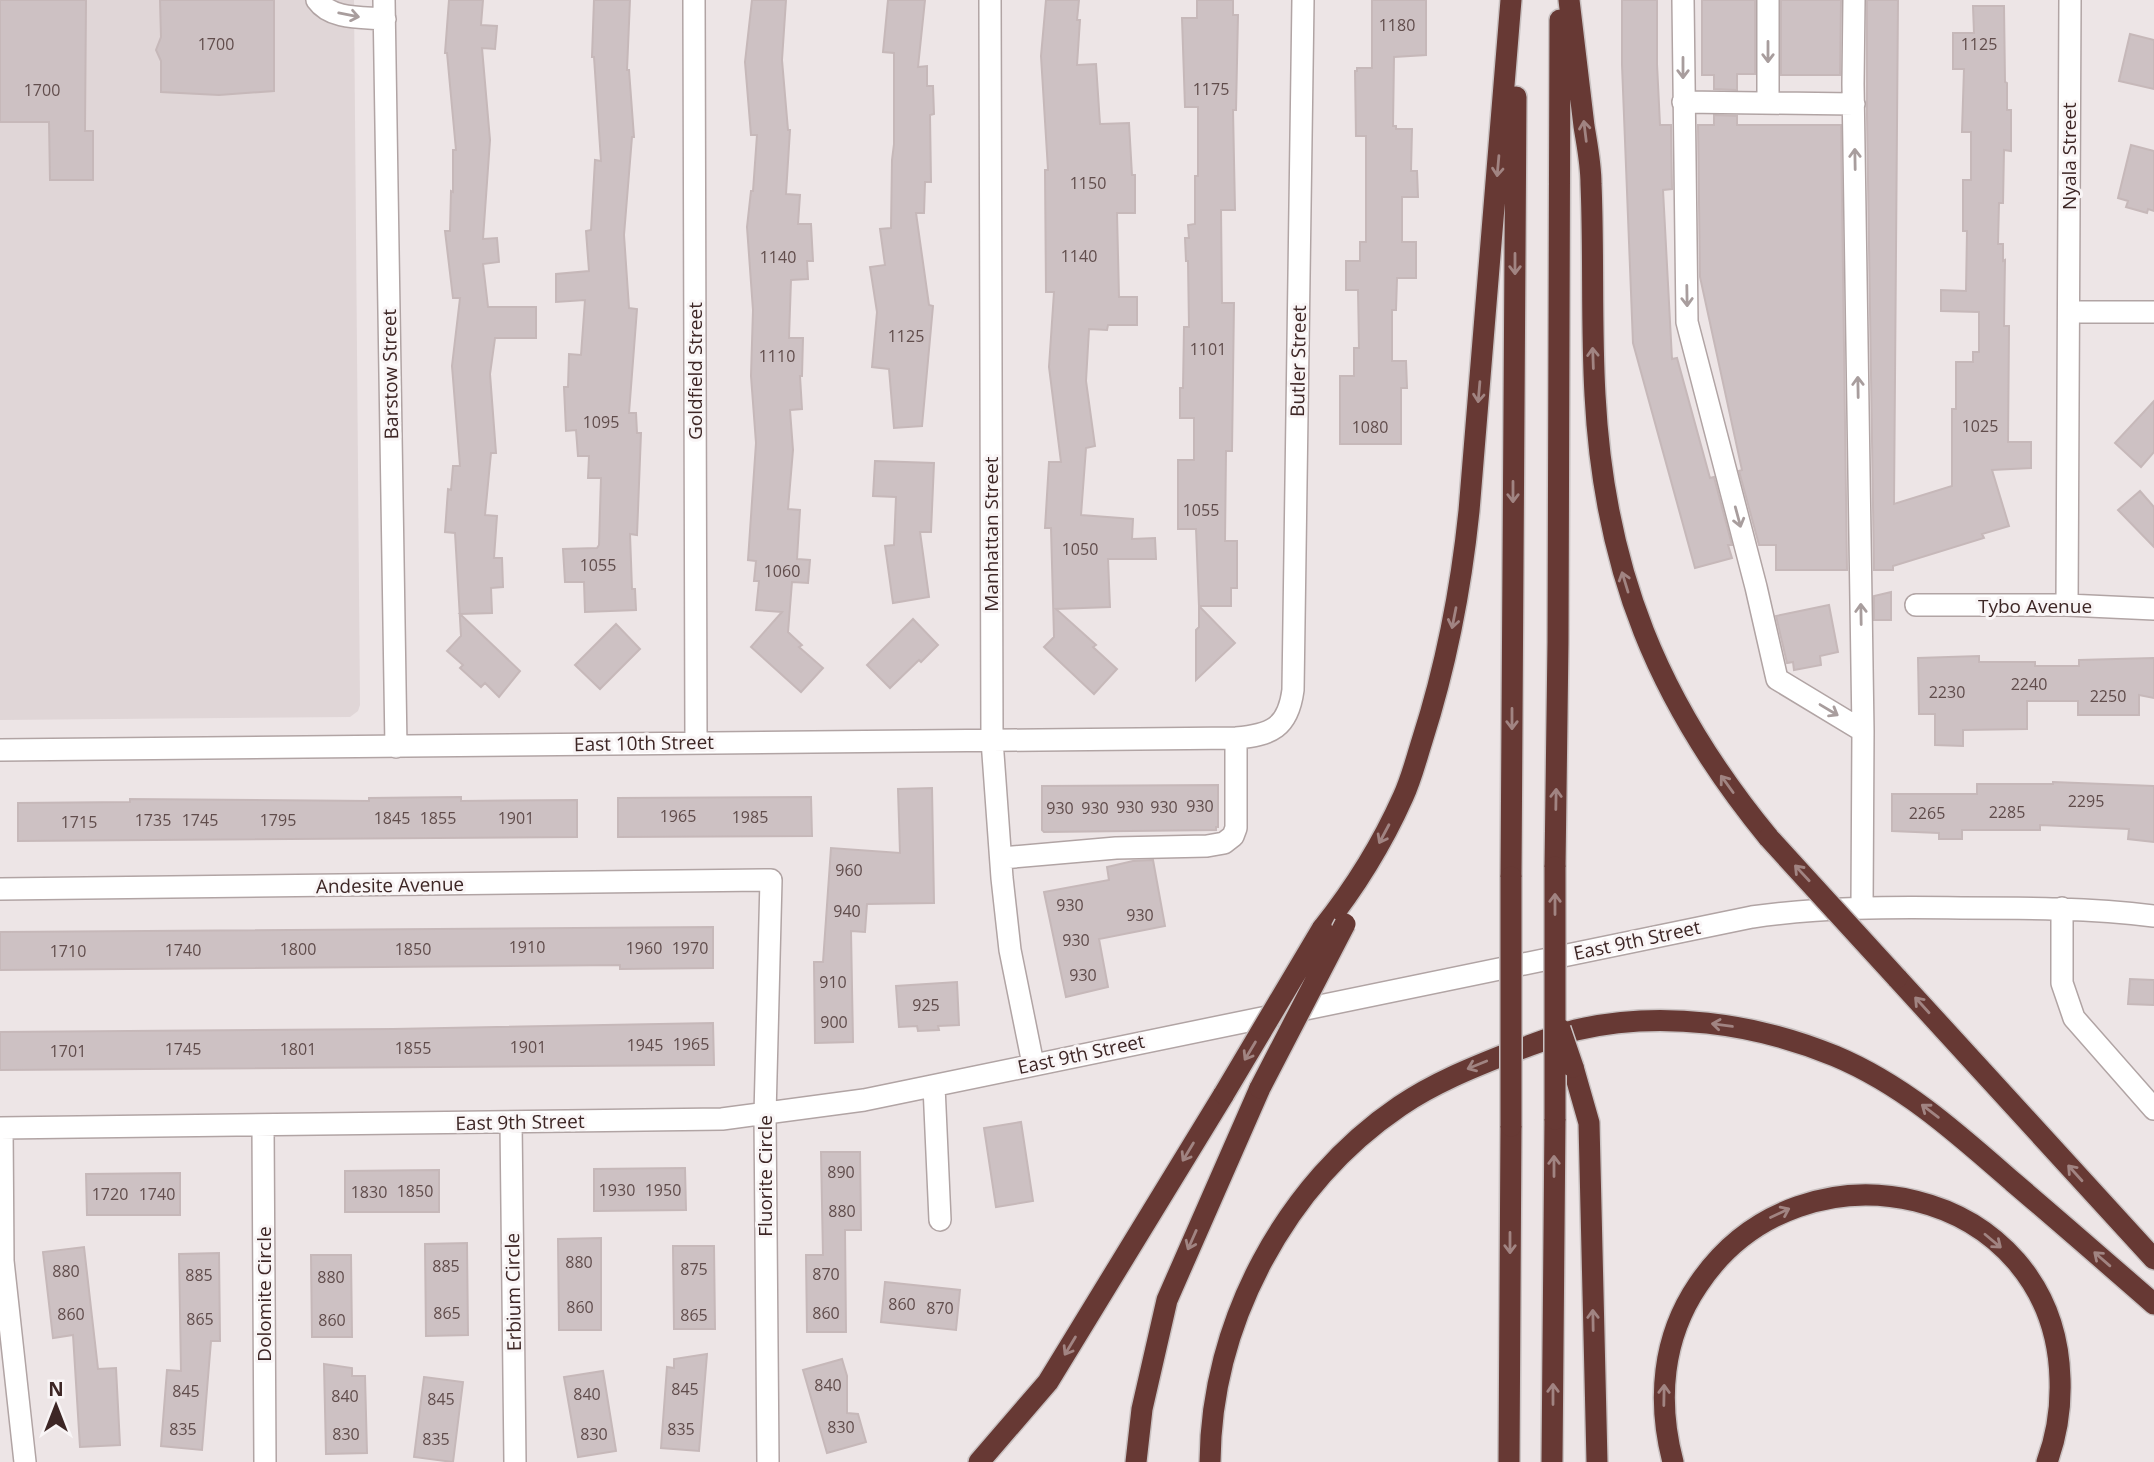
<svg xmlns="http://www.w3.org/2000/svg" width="2154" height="1462" font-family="'Open Sans',sans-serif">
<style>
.built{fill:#e0d6d7}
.building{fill:#cdc1c3;stroke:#c6b8b9;stroke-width:2}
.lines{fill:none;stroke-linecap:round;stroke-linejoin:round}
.minor-casing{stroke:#b1a4a4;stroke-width:24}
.highway-casing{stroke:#c9c2c2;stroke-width:24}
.minor{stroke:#fff;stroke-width:21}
.highway{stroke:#673934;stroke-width:21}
.highway-bridge-casing{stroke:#c9c2c2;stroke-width:24;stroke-linecap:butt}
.highway-bridge{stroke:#673934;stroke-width:21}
.oneway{stroke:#a89d9d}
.oneway2{stroke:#a18482}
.labels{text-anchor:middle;stroke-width:6;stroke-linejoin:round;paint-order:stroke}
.number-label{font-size:16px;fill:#614d4c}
.street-label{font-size:19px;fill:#3d2625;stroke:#f9f5f6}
</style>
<rect width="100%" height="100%" fill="#ede5e6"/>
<path class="built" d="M0,0H354L360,705L358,711L350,717L0,720Z"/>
<path class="building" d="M0,0H86L85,131H93V180H50L49,122H0Z
M160,0H274V91L219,95L161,92V61L156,50L161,37Z
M449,0H483L481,25L497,26L495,49L482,48L490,140L483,239L497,238L499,262L483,264L488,307H536V338H495L490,374L496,453H491L485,515L497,516L494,558H502L503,587L491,588L492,613L460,614L520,671L499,697L485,683L481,687L460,668L463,665L447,651L461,636L455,533L445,532L448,489L451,490L453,466H460L452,366L460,298H453L445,231H450L451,191L453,192V150H456L447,53H445Z
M594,0H630L627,70H629L634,137H632L624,235L629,308L637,309L629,413H636L637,433H641L637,535L630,534L632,589H635L636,610L585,612L584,582H565L563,549L597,548L599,545L601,478H588L589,456H578L576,430L566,431L564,387H568L569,354L581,355L585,300L556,302V274L589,271L586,231L591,230L595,160L601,161L594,57H592Z
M752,0H786L782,60L788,130H790L786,194L800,195L798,224H811L813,261H807L808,279L791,280L789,338H803L802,376H800L802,409L790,410L793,450L788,509L800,510L797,559L810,560L808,583L792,582L788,632L802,645L799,647L823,668L801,692L751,647L782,612L756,610L759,581H754L756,561L748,560L756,443L751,376L753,310L747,227L751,191H753L757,135H751L745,62Z
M888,0H925L918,67L927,66V86H933L934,114L930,115L931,182H925L924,213H916L929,305L933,306L922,426L894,428L889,369L872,367L877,312L870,267L885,265L880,229L891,228L892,160L894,144V53L883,52Z
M1046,0H1079L1077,20H1080L1077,65L1096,64L1100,124L1129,123L1132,175H1135V213H1117L1119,297H1137V325H1108L1107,330L1089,329L1086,381L1095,446L1086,448L1081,515L1133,519L1132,539L1155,538L1156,559H1108L1110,607L1056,609L1096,645L1093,647L1117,669L1094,694L1044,647L1054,637L1051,528H1045L1049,462H1061L1049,367L1054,292H1046L1045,170H1048L1041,56Z
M1197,0H1233V15H1238L1236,110H1233L1235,210H1221L1222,303H1234L1232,451H1226L1225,541H1237V588H1231V606H1199L1196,529H1178V460H1194V418H1180V388H1183L1184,327H1189L1188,261H1186L1185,238H1189L1188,225L1195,224V176H1198V107H1185L1182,18H1197Z
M1372,0H1426V55L1394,57L1393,126H1396V129H1412L1411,171H1417L1418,197H1402V242H1416V278H1397L1396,310H1392V361H1406L1407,388H1401V444H1340V376H1354V348H1359L1358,290H1346V261H1360V242H1366V136H1356L1355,71H1357V68H1372Z
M1622,0H1657V64L1660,125H1671L1672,189L1663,190L1672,359L1677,358L1710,478L1714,477L1732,545H1728L1732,558L1695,568L1633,343L1622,65Z
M1702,0H1755V74H1737V90L1714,89V75H1702Z
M1781,0H1841L1840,75H1781Z
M1867,0H1898L1894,504L1952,486V409H1956V362H1973V352H1979V312L1941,311V290L1966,291L1967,231H1963V180H1971V132H1962L1964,69H1953V33H1974L1973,6H2004L2005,82L2007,83V110H2011V151L2004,150L2003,203H1999L1998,244H2003V261L2005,260L2004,326H2009L2008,442H2031V468L1992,470L2009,526L1982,534L1984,538L1893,566V570H1874L1867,115Z
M2130,34L2154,40V89L2119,81Z
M1714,115L1737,116V125H1841L1847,570H1776V545H1759L1739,471L1742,470L1700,277L1698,125H1714Z
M2131,145L2154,151V211L2148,209L2147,213L2126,207L2128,201L2118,198Z
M2154,401V452L2141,467L2115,443Z
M875,461L934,463L931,532H920L929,597L893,603L885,546L894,545L896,497L873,496Z
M2140,491L2154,507V547L2118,510Z
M1891,592V620H1874V596Z
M1829,605L1838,652L1820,656L1821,665L1794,670L1793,662L1787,663L1776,616Z
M1199,606L1235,643L1196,680V630L1199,627Z
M913,619L938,645L921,662L919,660L890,688L867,665Z
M616,624L640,649L600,689L575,665Z
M1979,656V662H2035V666H2079V660L2154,658V698L2139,695V715H2078V701H2027V729L1963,730V746L1935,745V714H1919L1918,658Z
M2053,782L2154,786V842L2128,839L2129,829L2040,825V830H1962V839H1939V833L1892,831V794H1977V784H2053Z
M1218,785V827H1216V830L1044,832L1042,830V786Z
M932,788L934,903L867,904L865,932L851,931L853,1042L815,1043L814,962H823L831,848L900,853L898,789Z
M461,797V801L577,800V837L18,841V803L130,802V799L369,801V798Z
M811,797L812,836L618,837V798Z
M1153,860L1165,926L1099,939L1108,987L1066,997L1044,892L1109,880L1107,867L1133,861Z
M713,927V968L620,969V965L0,970V932Z
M2130,979L2154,980V1005L2128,1004Z
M957,982L959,1025L938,1026L939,1030L918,1031L917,1026L899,1027L896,986Z
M713,1023L714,1065L0,1070V1032L393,1029Z
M1021,1122L1033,1201L996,1207L984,1128Z
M821,1152H860L861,1230H845L846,1332H807L806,1255H823Z
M685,1168L686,1210L594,1211V1169Z
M439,1170V1212H345V1171Z
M180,1173V1215H87L86,1174Z
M601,1238V1330H559L558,1239Z
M467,1243L468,1335L426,1336L425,1244Z
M673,1246H714L715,1329H674Z
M84,1247L98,1369L116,1368L120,1445L80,1447L73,1335L53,1338L43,1252Z
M219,1253L220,1341H211L202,1450L161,1446L167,1370L181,1371L179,1254Z
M311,1255H351L352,1337H312Z
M885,1282L960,1290L956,1330L881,1322Z
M707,1354L699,1451L661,1448L667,1367L674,1368V1359Z
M842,1359L847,1376V1413L858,1414L866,1442L827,1453L803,1370Z
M324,1364L352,1368V1376H365L367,1453L326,1454Z
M603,1371L616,1451L578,1457L564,1377Z
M424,1377L463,1382L453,1462L414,1457Z"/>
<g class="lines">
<defs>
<path id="minor" d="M317,0C331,20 363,17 385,19
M384,0L396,747
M694,0L696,743
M990,0L992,740L1002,878L1010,950L1033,1064
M1683,0L1687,322L1756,587L1777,679L1863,731
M1768,0V103
M1854,0L1853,84L1863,731L1862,907
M1683,102L1854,104
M2069,312H2153
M1916,605H2067L2154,609
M2067,605L2070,0
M0,750L1236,738C1271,735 1288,728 1293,690L1303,0
M1002,858L1116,848L1207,846L1224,843L1233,836L1236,828V738
M0,889L771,880L765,1115L768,1462
M2062,908V983L2074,1018L2154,1109
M934,1086L940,1220
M511,1122L515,1462
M263,1126L265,1462
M0,1128L722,1119L864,1100L1752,917C1822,907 1891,907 1961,908C2026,908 2090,908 2154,916
M2,1128L3,1261L25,1462"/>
<path id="highway" d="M1569,0C1574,42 1579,84 1584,126C1587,145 1591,164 1591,184C1594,254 1591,324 1595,395C1604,570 1658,703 1769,838
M1555,867L1558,642L1560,20
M1511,877L1516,97
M1322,929C1354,889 1382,844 1403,797C1411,780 1416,760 1422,741C1446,666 1461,589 1469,511L1511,0
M1897,978L2154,1259
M1573,1067L1589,1123L1597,1462
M979,1462L1048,1382L1224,1094
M1136,1462L1142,1409L1167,1300L1260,1088
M1210,1462C1211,1323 1285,1184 1400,1106C1434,1083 1471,1068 1509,1053C1532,1045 1553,1036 1576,1030C1661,1010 1755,1023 1835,1056C1904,1085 1957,1133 2013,1182C2060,1222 2107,1263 2154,1304
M1509,1462L1511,1126
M1552,1462L1555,1119
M1673,1462C1657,1401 1662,1338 1698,1285C1802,1129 2055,1186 2060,1379C2061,1407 2057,1435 2047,1462"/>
</defs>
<use href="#minor" class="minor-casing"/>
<use href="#highway" class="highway-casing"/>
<use href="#minor" class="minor"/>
<use href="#highway" class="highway"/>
<defs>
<path id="highway-bridge" d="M1769,838L1897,978
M1511,877V1126
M1560,1029L1573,1067
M1260,1088L1345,924
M1224,1094L1322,929
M1555,1119V867"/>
</defs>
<use href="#highway-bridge" class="highway-bridge-casing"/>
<use href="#highway-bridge" class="highway-bridge"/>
</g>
<defs><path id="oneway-shaft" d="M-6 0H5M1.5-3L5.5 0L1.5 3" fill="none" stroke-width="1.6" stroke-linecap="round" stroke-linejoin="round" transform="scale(1.75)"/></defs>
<g class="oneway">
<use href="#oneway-shaft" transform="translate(349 15) rotate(11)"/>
<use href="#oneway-shaft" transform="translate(1768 52) rotate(90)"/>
<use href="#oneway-shaft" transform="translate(1683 68) rotate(90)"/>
<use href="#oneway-shaft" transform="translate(1855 159) rotate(-91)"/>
<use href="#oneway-shaft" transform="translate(1687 296) rotate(89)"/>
<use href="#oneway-shaft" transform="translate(1858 387) rotate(-91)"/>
<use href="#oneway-shaft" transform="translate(1738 517) rotate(75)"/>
<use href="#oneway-shaft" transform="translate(1861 614) rotate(-91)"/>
<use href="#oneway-shaft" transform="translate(1829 710) rotate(31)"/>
</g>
<g class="oneway2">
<use href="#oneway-shaft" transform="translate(1585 131) rotate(-97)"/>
<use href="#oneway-shaft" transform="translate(1498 166) rotate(95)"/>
<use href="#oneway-shaft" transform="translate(1515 264) rotate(90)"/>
<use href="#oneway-shaft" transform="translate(1593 358) rotate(-92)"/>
<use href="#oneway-shaft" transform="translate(1479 392) rotate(95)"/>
<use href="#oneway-shaft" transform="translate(1513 492) rotate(90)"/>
<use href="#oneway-shaft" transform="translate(1625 582) rotate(-107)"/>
<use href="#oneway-shaft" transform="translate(1454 618) rotate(101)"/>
<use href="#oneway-shaft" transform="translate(1512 719) rotate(90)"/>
<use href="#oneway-shaft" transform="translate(1727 784) rotate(-126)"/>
<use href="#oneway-shaft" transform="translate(1556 799) rotate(-89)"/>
<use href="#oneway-shaft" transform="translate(1384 834) rotate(118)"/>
<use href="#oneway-shaft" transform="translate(1802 873) rotate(-133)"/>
<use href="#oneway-shaft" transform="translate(1555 904) rotate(-90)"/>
<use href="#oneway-shaft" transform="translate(1922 1005) rotate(-132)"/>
<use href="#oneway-shaft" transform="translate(1722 1025) rotate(-172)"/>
<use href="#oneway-shaft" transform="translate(1250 1051) rotate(121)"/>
<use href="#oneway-shaft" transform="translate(1477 1065) rotate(158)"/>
<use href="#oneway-shaft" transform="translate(1930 1111) rotate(-143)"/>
<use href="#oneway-shaft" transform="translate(1188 1152) rotate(121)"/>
<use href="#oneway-shaft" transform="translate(1554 1166) rotate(-90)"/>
<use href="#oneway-shaft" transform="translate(2075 1173) rotate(-132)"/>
<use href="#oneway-shaft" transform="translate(1780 1213) rotate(-25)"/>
<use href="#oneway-shaft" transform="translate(1192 1240) rotate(114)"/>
<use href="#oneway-shaft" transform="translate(1993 1241) rotate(40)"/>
<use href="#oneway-shaft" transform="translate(1510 1243) rotate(90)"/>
<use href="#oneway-shaft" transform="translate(2102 1259) rotate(-139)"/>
<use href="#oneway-shaft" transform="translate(1593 1320) rotate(-91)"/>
<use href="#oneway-shaft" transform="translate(1070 1346) rotate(121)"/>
<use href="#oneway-shaft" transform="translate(1553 1394) rotate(-90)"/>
<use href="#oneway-shaft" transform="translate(1664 1395) rotate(-89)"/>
</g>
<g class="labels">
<g class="number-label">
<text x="1397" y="31">1180</text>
<text x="216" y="50">1700</text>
<text x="1979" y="50">1125</text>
<text x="1211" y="95">1175</text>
<text x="42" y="96">1700</text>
<text x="1088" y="189">1150</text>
<text x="1079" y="262">1140</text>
<text x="778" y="263">1140</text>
<text x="906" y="342">1125</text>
<text x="1208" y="355">1101</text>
<text x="777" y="362">1110</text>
<text x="601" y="428">1095</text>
<text x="1980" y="432">1025</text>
<text x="1370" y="433">1080</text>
<text x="1201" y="516">1055</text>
<text x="1080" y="555">1050</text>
<text x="598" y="571">1055</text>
<text x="782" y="577">1060</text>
<text x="2029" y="690">2240</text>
<text x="1947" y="698">2230</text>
<text x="2108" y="702">2250</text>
<text x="2086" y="807">2295</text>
<text x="1200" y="812">930</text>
<text x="1130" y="813">930</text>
<text x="1164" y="813">930</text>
<text x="1060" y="814">930</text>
<text x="1095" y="814">930</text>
<text x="2007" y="818">2285</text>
<text x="1927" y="819">2265</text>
<text x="678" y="822">1965</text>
<text x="750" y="823">1985</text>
<text x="392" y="824">1845</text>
<text x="438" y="824">1855</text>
<text x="516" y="824">1901</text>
<text x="153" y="826">1735</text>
<text x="200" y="826">1745</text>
<text x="278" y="826">1795</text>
<text x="79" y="828">1715</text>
<text x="849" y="876">960</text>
<text x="1070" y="911">930</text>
<text x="847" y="917">940</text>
<text x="1140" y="921">930</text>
<text x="1076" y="946">930</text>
<text x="527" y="953">1910</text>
<text x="644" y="954">1960</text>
<text x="690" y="954">1970</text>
<text x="298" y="955">1800</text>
<text x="413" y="955">1850</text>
<text x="183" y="956">1740</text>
<text x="68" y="957">1710</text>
<text x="1083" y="981">930</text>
<text x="833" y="988">910</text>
<text x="926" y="1011">925</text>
<text x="834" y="1028">900</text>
<text x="691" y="1050">1965</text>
<text x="645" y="1051">1945</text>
<text x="528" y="1053">1901</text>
<text x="413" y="1054">1855</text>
<text x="183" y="1055">1745</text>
<text x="298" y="1055">1801</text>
<text x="68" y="1057">1701</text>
<text x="841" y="1178">890</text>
<text x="617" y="1196">1930</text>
<text x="663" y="1196">1950</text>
<text x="415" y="1197">1850</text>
<text x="369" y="1198">1830</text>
<text x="110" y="1200">1720</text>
<text x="157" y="1200">1740</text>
<text x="842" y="1217">880</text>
<text x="579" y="1268">880</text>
<text x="446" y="1272">885</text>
<text x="694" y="1275">875</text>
<text x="66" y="1277">880</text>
<text x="826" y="1280">870</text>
<text x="199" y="1281">885</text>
<text x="331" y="1283">880</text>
<text x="902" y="1310">860</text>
<text x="580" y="1313">860</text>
<text x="940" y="1314">870</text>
<text x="447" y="1319">865</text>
<text x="826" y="1319">860</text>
<text x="71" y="1320">860</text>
<text x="694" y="1321">865</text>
<text x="200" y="1325">865</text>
<text x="332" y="1326">860</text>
<text x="828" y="1391">840</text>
<text x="685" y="1395">845</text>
<text x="186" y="1397">845</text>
<text x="587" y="1400">840</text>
<text x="345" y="1402">840</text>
<text x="441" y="1405">845</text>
<text x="841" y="1433">830</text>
<text x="183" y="1435">835</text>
<text x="681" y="1435">835</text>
<text x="346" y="1440">830</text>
<text x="594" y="1440">830</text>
<text x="436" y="1445">835</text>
</g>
<g class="street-label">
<text transform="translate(2069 156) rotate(-90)" y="7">Nyala Street</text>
<text transform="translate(1298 361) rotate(-89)" y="7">Butler Street</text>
<text transform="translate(695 371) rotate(-90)" y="7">Goldfield Street</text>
<text transform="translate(390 374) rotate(-91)" y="7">Barstow Street</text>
<text transform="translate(991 534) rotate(-90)" y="7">Manhattan Street</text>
<text x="2035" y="613">Tybo Avenue</text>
<text transform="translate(644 743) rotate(-1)" y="7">East 10th Street</text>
<text transform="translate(390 885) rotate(-1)" y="7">Andesite Avenue</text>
<text transform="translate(1637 940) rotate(-12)" y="7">East 9th Street</text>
<text transform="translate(1081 1054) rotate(-12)" y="7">East 9th Street</text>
<text transform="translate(520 1122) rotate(-1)" y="7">East 9th Street</text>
<text transform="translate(765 1176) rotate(-90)" y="7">Fluorite Circle</text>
<text transform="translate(513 1292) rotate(-91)" y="7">Erbium Circle</text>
<text transform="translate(264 1294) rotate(-90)" y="7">Dolomite Circle</text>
</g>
</g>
<g transform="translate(56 1406)" stroke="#f9f5f6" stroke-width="5" paint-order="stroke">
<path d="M0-5L12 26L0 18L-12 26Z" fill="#3d2625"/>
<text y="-10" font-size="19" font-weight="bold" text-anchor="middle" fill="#3d2625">N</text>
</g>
</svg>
